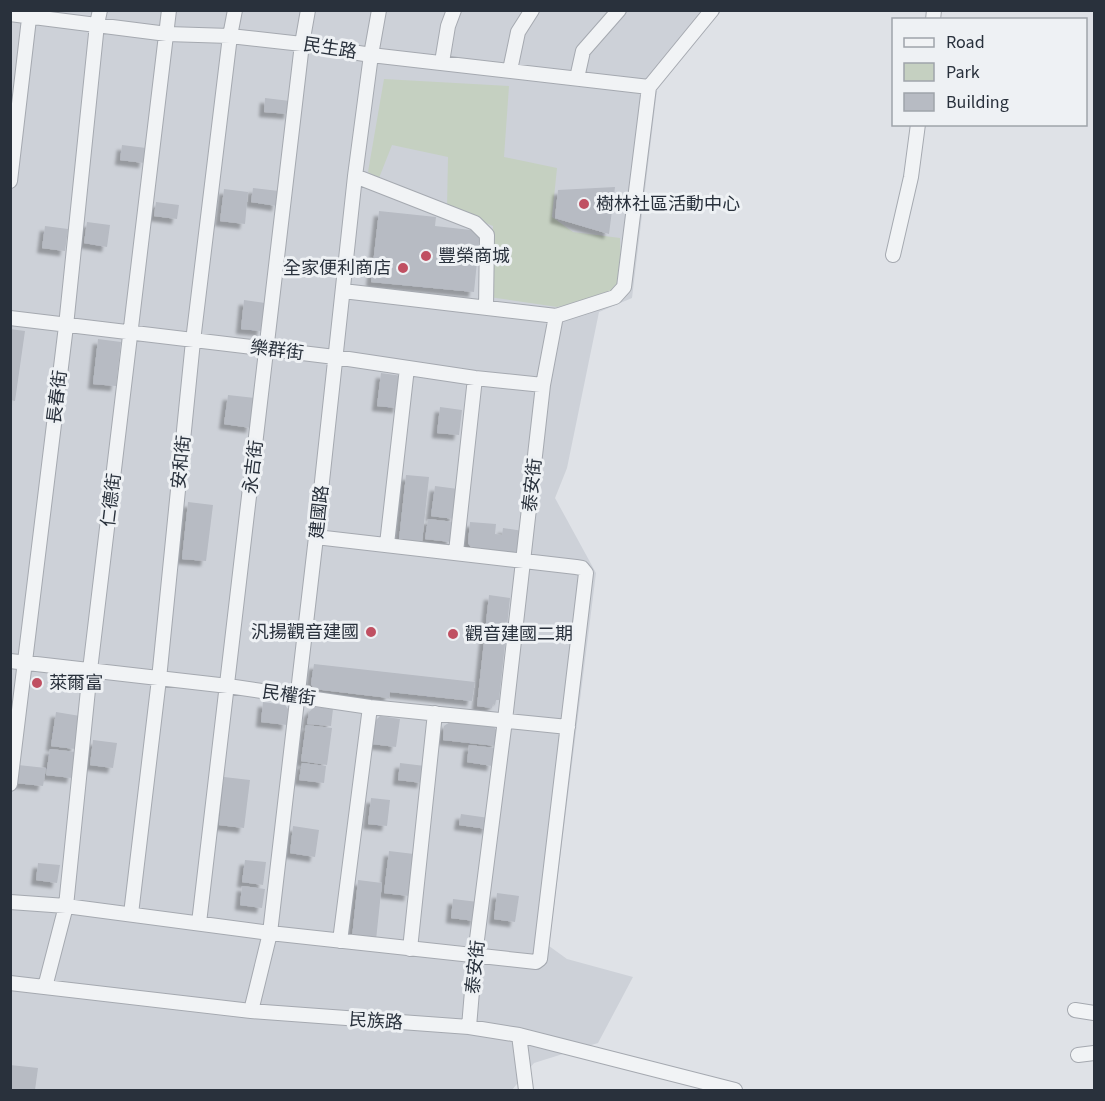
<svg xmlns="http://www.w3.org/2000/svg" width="1105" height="1101" font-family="'Source Sans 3','Noto Sans TC',sans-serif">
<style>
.built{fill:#cdd1d8}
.green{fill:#c5d0c1}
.building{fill:#b7bbc3;filter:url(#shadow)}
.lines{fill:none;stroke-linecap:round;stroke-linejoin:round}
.minor-casing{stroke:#a5a9b0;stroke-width:16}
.minor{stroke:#f1f3f5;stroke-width:14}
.poi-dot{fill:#c05062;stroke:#eef1f4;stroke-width:2}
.labels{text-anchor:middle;stroke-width:6;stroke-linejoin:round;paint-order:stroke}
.street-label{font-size:18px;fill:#29313c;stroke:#eef1f4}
.poi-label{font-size:18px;fill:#29313c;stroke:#eef1f4;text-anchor:start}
</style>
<defs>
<filter id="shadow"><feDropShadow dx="-5" dy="5" stdDeviation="1.5" flood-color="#0004"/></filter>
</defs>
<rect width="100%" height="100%" fill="#dfe2e7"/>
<path class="built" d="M10,11H721L658,82L632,298L599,312L567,468L555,498L596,573L549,946L567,959L633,977L598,1043L534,1063L512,1090H11Z"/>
<path class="green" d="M384,79L509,86L504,157L557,168L552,217L573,232L620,238L622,284L613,294L557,307L489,297L493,226L447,208L448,157L392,145L379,178L368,172Z"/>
<path class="building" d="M265,98L290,101L289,114L264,112Z
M122,145L146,148L144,163L120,160Z
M615,187L609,234L555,218L558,190Z
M253,188L279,191L277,206L251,202Z
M224,189L248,192L245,224L220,221Z
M156,202L179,205L177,219L154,216Z
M379,211L436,217L435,226L480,231L474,292L371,282Z
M87,222L110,225L107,247L84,243Z
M45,226L68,229L65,251L42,248Z
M244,300L265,303L262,331L241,329Z
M10,329L25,331L15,401L10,400Z
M98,339L121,342L116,386L93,384Z
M381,373L402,376L398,408L377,406Z
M228,395L255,398L251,428L224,424Z
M440,407L462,410L459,435L437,433Z
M406,475L429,477L422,542L399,540Z
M435,486L458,489L454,519L431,516Z
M188,502L213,505L206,561L182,559Z
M428,519L454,522L451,542L425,539Z
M470,522L496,524L495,534L502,535L503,528L523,531L520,551L517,552L471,547L468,543Z
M489,595L510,598L499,700H496L495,705L493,704L492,708L477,706Z
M314,664L475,682L472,701L390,692L389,698L314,689L311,684Z
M263,702L285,705L288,709L287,725L261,722Z
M314,707L333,709L331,726L307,724L309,712Z
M56,712L80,716L75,749L51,746Z
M380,716L400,719L396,747L372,744L375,721Z
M450,722L494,727L498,732L496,746L443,740L444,726Z
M306,725L332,728L327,765L301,761Z
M93,740L117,743L113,768L90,765Z
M469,745L495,748L492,766L467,762Z
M50,749L76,752L72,778L46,775Z
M302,763L326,766L324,783L299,780Z
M400,763L425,766L422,783L398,780Z
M18,765L46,768L43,786L16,783Z
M224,777L250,780L244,828L219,825Z
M371,798L390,800L387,826L368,824Z
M461,814L489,818L487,829L459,825Z
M293,826L319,830L315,857L290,853Z
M389,851L414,854L409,896L384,893Z
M245,860L266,862L263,885L242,882Z
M38,863L60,865L57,883L36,880Z
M358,880L382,883L376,940L352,938Z
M242,886L265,889L262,908L240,905Z
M497,893L519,896L515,922L494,919Z
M453,899L478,902L475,921L451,918Z
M10,1065L38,1068L35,1090H10Z"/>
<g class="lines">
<defs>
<path id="minor" d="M10,14L167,34L230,36L302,44L371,55L649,87
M933,20L934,10
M442,62L448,26L454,10
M510,70L518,32L532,10
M577,78L583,51L619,10
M355,176L475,223L487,235L486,308
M10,181L30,10
M893,255L911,177L918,124
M343,291L556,316
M10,318L335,357L475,378L543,385
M387,544L407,368
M456,552L475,378
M10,661L228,686L370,707L568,727
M10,784L66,326L97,24L100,10
M10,902L66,906L270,933L536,962L540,959L586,573L582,568L576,567L316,537
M131,914L159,679L193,341L230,36L235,10
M199,923L302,44L308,10
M340,941L370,707
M410,949L435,713
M10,983L251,1011L469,1027L519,1035L735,1090
M45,987L66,906L90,670L169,10
M1075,1010L1094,1013
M251,1011L270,933L316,537L355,176L371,55L379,10
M469,1027L475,955L505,720L543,385L556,316L615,297L624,287L649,87L712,10
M519,1035L526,1090
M1078,1055L1094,1053"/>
</defs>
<use href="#minor" class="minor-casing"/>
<use href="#minor" class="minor"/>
</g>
<g class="poi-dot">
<circle cx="584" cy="204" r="6"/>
<circle cx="426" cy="256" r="6"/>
<circle cx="403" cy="268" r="6"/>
<circle cx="371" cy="632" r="6"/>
<circle cx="453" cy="634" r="6"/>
<circle cx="37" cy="683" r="6"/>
</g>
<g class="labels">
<g class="street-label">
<text transform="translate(330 48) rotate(9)" y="6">民生路</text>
<text transform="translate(277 350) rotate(7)" y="6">樂群街</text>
<text transform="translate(57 397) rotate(-83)" y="6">長春街</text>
<text transform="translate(181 462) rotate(-84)" y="6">安和街</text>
<text transform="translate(253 467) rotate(-83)" y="6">永吉街</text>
<text transform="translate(532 485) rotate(-84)" y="6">泰安街</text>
<text transform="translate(111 500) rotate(-83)" y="6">仁德街</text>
<text transform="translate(319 512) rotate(-84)" y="6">建國路</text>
<text transform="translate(289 695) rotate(8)" y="6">民權街</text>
<text transform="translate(475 967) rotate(-84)" y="6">泰安街</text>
<text transform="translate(376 1021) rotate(4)" y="6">民族路</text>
</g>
<g class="poi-label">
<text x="596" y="210">樹林社區活動中心</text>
<text x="438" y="262">豐榮商城</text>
<text x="391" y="274" text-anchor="end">全家便利商店</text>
<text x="359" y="638" text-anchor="end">汎揚觀音建國</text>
<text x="465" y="640">觀音建國二期</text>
<text x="49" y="689">萊爾富</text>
</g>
</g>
<rect width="1105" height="1101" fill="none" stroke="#29313c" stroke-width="24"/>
<rect x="892" y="18" width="195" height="108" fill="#eef1f4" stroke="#9fa4aa" stroke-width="1.5"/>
<rect x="904" y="38" width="30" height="9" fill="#f1f3f5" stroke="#9fa4aa" stroke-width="1.5"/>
<text x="946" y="48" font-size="18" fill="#29313c">Road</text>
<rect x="904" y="63" width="30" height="18" fill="#c5d0c1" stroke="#9fa4aa" stroke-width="1.5"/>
<text x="946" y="78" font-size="18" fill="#29313c">Park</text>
<rect x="904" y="93" width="30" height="18" fill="#b7bbc3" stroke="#9fa4aa" stroke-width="1.5"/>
<text x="946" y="108" font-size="18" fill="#29313c">Building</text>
</svg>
